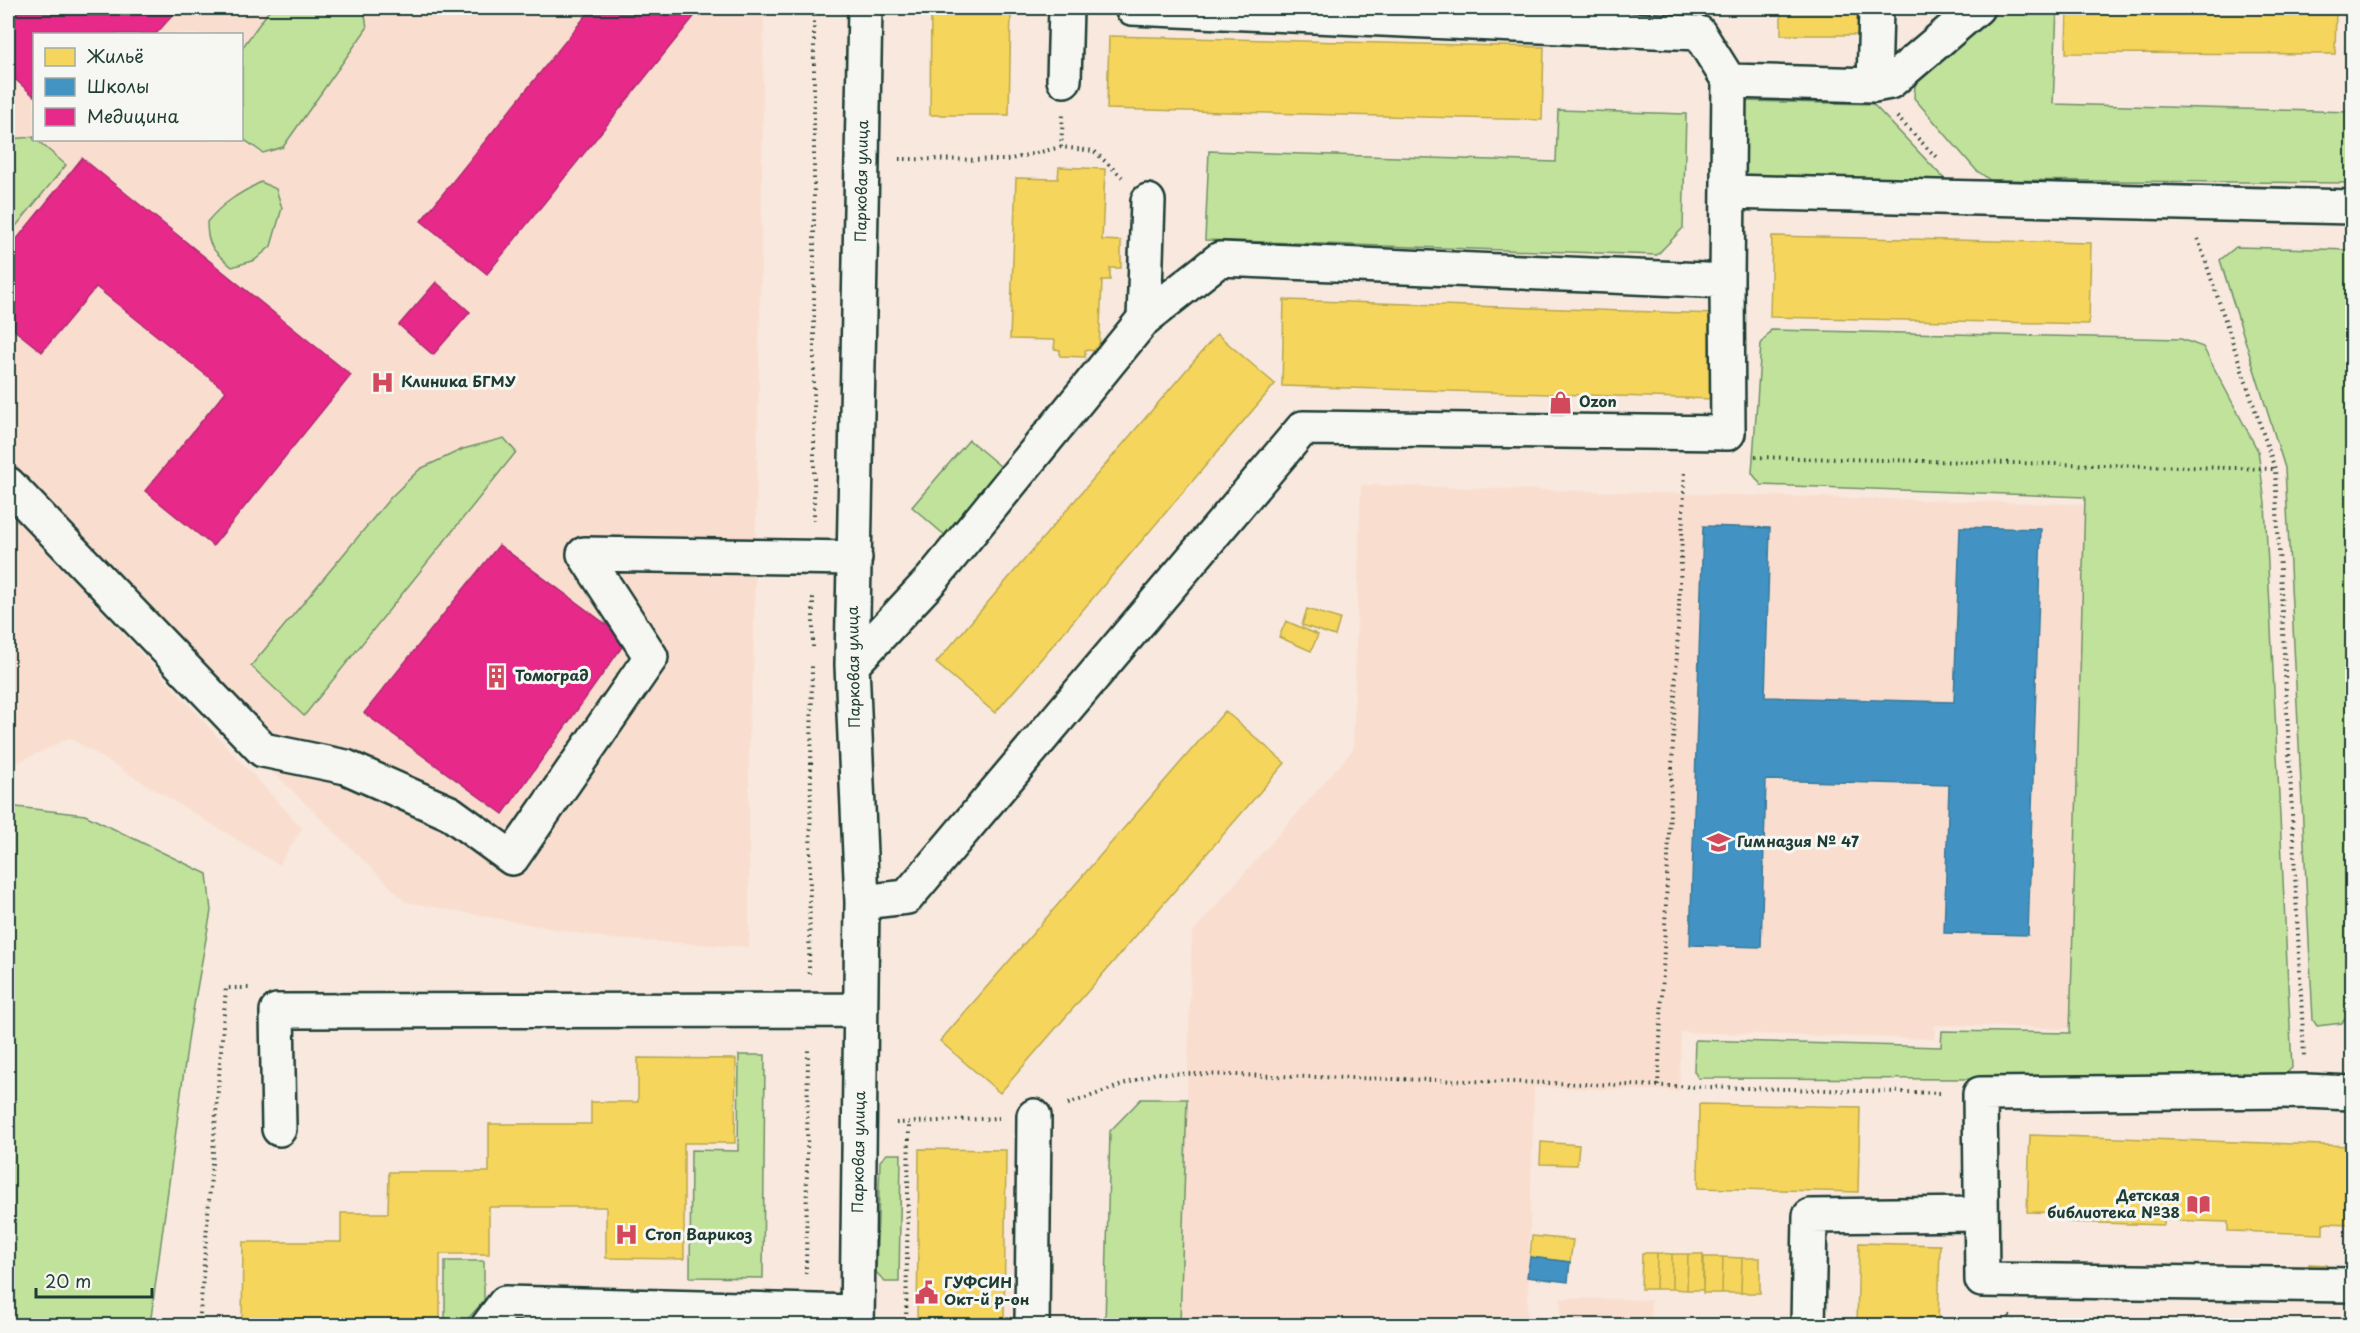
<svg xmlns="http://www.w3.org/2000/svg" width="2360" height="1333" font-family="'Playpen Sans',sans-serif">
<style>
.built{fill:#f9decf;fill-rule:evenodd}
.green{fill:#c1e29b;stroke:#709068;stroke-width:1.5}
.homes{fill:#f6d55c;stroke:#b6a750;stroke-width:1.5}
.schools{fill:#4393c3;stroke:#387998;stroke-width:1.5}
.health{fill:#e7298a;stroke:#ab2f70;stroke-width:1.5}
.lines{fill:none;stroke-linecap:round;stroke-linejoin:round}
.minor-casing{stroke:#1f3d34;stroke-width:38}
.path{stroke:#1f3d34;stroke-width:4;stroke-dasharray:1.5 4.5;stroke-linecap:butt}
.minor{stroke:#f6f6f2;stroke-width:33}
.labels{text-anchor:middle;stroke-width:6;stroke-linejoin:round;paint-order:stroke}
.street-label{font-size:15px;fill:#1f3d34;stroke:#f6f6f2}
.poi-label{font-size:15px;font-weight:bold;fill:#1f3d34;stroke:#f6f6f2;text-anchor:start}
</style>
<rect width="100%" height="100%" fill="#f8e8dd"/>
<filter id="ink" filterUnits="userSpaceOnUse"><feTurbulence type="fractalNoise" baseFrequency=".0167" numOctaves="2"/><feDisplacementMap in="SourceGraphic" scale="12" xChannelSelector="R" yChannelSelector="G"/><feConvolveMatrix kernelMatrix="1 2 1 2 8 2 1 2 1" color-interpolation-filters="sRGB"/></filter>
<g filter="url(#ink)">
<path class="built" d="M8,8H764L761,259L753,678L749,712V947L611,939L406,902L119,621L8,504ZM34,34H242V140H34Z
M1361,485L2176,507L2161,1031L1935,1025L1934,1039L1681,1032L1679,1091L1534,1087L1527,1320L1560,1321L1561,1298L1651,1300L1650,1325L1180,1326L1192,933L1353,750Z
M8,509L302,828L279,865L70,738L8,767Z"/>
<path class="green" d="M271,8H364L367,28L283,147L263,153L242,138V48Z
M2003,8H2057L2053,104L2352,112V183L1990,180L1976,170L1914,98L1915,85Z
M1743,101L1873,104L1953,188L1745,180Z
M1558,110L1686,114L1683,228L1657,255L1205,240L1209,151L1556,162Z
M34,137V140H37L66,165L8,236V139Z
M261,182L276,189L282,208L271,246L255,260L232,267C213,251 207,246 207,222C222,203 240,193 261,182Z
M2236,247L2352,250V787L2348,1015L2342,1023L2317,1026L2313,1020L2285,468L2220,260Z
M1771,330L2181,339L2203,347L2258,451L2265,503L2292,1068L2279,1080L1698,1078L1694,1071L1695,1040L1941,1047L1942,1031L2070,1033L2085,497L1761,485L1752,473L1761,344Z
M504,438L516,452L304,716L251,666L391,497L420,469L463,449Z
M969,440L1006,471L948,538L912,507Z
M8,806L85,815L207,874L211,911L189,1033L150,1325H8Z
M739,1055H765L763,1278L690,1277L691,1150L738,1151Z
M1141,1099H1187L1180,1325H1105L1110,1131Z
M887,1154H901L899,1282H885L876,1272L880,1161Z
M445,1261H484V1301L462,1325H445Z"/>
<path class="homes" d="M931,8H1011L1009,115H930Z
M1781,8H1858V35H1781Z
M2067,8H2336L2335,54L2066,53Z
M1109,36L1544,47L1542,120L1107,109Z
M1059,167L1105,169L1102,240L1121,241V268H1110V280H1102L1099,351L1085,350V357L1060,356V350L1054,349L1055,340L1010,339L1016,178L1058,179Z
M1772,236L2091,243L2089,324L1770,317Z
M1284,300L1717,314L1714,399L1282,386Z
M1217,334L1275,384L995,713L936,663Z
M1307,609L1340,619L1335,636L1302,625Z
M1286,621L1318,635L1311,651L1279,637Z
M1225,711L1285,763L1000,1093L940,1041Z
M638,1058L736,1059L735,1143H684V1259L606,1258V1207H489V1254H440V1326H242L243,1242H341V1213H388L389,1172H489V1124H591V1102H638Z
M1699,1104L1860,1107L1858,1192L1698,1188Z
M2030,1135L2352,1146V1224L2323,1223V1234L2228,1231V1222L2164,1220V1225L2067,1222V1213L2027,1212Z
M1541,1142L1579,1145L1577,1165L1540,1164Z
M919,1149L1006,1150L1004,1326H917Z
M1532,1236L1573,1240L1570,1262L1530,1257Z
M1859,1243L1940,1245L1938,1326H1857Z
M1642,1253H1657L1656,1289H1641Z
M1657,1253L1672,1254V1289H1656Z
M1672,1254H1688L1687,1290L1672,1289Z
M1688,1254H1703V1290H1687Z
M1704,1257H1723L1722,1293H1703Z
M1723,1257L1742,1258L1741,1293H1722Z
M1742,1258H1760V1293H1741Z
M2309,1264L2327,1265V1277L2308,1276Z"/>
<path class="schools" d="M1703,526L1770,528L1765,697L1954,702L1960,527L2041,529L2028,935L1944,933L1949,785L1766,780L1761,947L1690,945Z
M1530,1257L1570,1262L1568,1282L1527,1277Z"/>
<path class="health" d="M8,8H179L156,34H34V96L8,73Z
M592,8H701L487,274L421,221Z
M82,158L351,375L213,546L145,491L226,391L96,287L42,352L8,325V250Z
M436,282L470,312L433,355L399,325Z
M499,545L627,640L503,814L364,713Z"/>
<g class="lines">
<defs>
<path id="minor" d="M1132,8L1699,33L1729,81L1874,85L1890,82L1977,8
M1064,80L1066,8
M1874,85L1876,8
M1728,192L2352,207
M1144,319L1220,259L1727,281
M8,484L263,750L346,767L450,813L512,858L651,657L584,554L855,558
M852,665L932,579L1144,319L1148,201
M862,902L907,897L1303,428L1728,433L1727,281L1729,81
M2352,1093L2306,1091L1980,1094L1982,1280L2352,1285
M279,1129L277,1011L861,1010
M488,1326L505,1303L857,1312
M857,1326L862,902L852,665L865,8
M1032,1326L1034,1116
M1808,1326L1810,1216L1981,1214"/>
</defs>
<use href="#minor" class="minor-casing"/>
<path class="path" d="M1897,117L1938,159
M1061,147L1063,115
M899,159L1007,160L1061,147L1094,151L1122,177
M2198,239L2275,469L2304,1056
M1755,457L2275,469
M814,521V8
M813,647V594
M809,974L812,666
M1658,1086L1685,469
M1068,1104L1156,1073L1943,1093
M896,1123L999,1118
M806,1274L808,1047
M2009,1316L2016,1326
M199,1326L226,988H249
M906,1326L909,1122"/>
<use href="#minor" class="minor"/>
</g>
</g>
<defs>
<symbol id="hospital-bare" viewBox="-9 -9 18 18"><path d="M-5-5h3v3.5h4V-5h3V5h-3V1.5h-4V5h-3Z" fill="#d1495b" stroke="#f6f6f2" stroke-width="2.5" paint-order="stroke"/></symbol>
<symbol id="shop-bare" viewBox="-9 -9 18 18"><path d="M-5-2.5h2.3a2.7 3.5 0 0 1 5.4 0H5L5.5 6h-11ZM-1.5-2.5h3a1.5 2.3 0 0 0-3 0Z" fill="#d1495b" stroke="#f6f6f2" stroke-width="2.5" paint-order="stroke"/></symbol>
<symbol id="building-bare" viewBox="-9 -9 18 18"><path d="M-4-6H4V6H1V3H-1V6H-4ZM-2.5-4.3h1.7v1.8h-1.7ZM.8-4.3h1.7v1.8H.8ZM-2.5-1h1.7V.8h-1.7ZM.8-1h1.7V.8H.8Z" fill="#d1495b" stroke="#f6f6f2" stroke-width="2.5" paint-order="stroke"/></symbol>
<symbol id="school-bare" viewBox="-9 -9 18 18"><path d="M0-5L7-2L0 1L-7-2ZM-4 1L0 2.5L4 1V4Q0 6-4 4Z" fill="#d1495b" stroke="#f6f6f2" stroke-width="2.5" paint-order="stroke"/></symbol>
<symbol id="library-bare" viewBox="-9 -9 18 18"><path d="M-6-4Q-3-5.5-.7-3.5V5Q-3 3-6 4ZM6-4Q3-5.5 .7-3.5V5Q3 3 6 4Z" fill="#d1495b" stroke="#f6f6f2" stroke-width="2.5" paint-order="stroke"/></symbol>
<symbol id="civic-bare" viewBox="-9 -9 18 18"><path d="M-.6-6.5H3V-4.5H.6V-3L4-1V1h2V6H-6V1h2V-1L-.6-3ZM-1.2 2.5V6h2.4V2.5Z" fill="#d1495b" stroke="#f6f6f2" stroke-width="2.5" paint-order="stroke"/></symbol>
</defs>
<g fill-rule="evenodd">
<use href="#hospital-bare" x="366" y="366" width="33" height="33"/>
<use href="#shop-bare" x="1544" y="386" width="33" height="33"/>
<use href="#building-bare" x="480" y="660" width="33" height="33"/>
<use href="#school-bare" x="1702" y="826" width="33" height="33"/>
<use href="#library-bare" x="2182" y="1188" width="33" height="33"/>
<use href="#hospital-bare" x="610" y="1218" width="33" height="33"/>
<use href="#civic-bare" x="910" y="1276" width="33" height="33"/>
</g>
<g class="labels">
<g class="street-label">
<text transform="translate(862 181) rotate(-89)" y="5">Парковая улица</text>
<text transform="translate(854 667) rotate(-91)" y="5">Парковая улица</text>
<text transform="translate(859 1152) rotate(-89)" y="5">Парковая улица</text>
</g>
<g class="poi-label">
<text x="401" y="387">Клиника БГМУ</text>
<text x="1579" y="407">Ozon</text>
<text x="515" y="681">Томоград</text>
<text x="1737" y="847">Гимназия № 47</text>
<text x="2180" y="1201" text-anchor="end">Детская<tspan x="2180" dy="17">библиотека №38</tspan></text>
<text x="645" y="1240">Стоп Варикоз</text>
<text x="944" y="1288">ГУФСИН<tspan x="944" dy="17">Окт-й р-он</tspan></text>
</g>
</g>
<rect width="2360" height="1333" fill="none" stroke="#f6f6f2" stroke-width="30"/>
<rect x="15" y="15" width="2330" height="1303" fill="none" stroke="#1f3d34" stroke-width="2" filter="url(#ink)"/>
<rect x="33" y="33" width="210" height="108" fill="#f6f6f2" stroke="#a0aca6" stroke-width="1.5"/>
<rect x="45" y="48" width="30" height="18" fill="#f6d55c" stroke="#a0aca6" stroke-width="1.5"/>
<text x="87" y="63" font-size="18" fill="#1f3d34">Жильё</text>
<rect x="45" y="78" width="30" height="18" fill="#4393c3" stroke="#a0aca6" stroke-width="1.5"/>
<text x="87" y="93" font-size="18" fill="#1f3d34">Школы</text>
<rect x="45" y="108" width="30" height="18" fill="#e7298a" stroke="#a0aca6" stroke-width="1.5"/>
<text x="87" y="123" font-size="18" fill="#1f3d34">Медицина</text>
<path d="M36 1288v9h116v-9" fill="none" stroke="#1f3d34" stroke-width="3"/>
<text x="45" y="1288" font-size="18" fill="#1f3d34" stroke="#f6f6f2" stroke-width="4.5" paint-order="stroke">20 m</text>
</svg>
